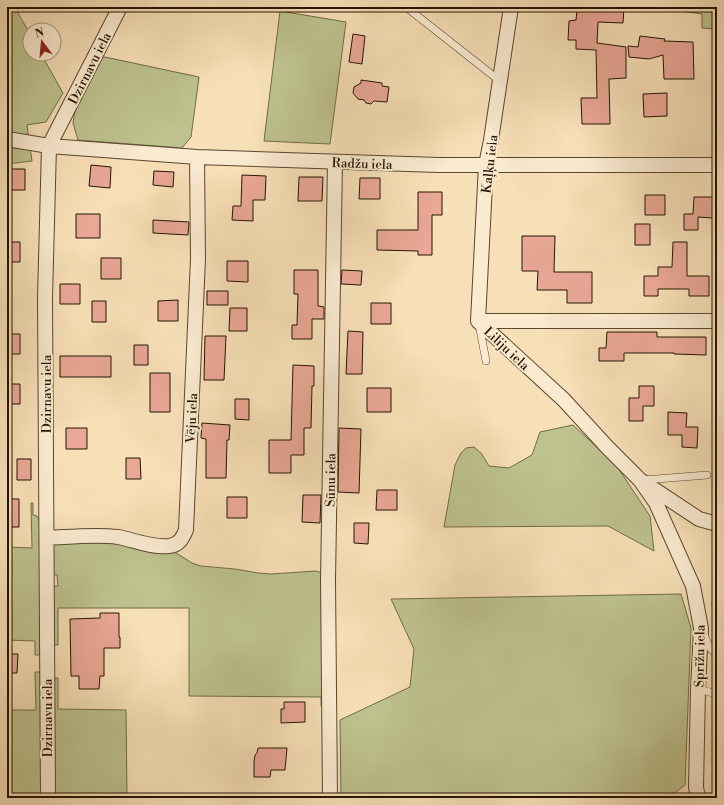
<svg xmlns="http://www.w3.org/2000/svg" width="724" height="805" font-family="'Libre Bodoni',serif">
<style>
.green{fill:#bdc28e;stroke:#706b48}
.building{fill:#e9a796;stroke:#241402}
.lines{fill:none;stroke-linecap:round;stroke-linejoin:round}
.lane-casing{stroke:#59472f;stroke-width:8}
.street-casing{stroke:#59472f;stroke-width:16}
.lane{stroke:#faead0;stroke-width:7}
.street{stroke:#faead0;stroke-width:14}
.labels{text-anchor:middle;stroke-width:4;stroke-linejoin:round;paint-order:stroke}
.street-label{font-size:13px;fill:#241402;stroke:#faead0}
</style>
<rect width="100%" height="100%" fill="#f7dfb7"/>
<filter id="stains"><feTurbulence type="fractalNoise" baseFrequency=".005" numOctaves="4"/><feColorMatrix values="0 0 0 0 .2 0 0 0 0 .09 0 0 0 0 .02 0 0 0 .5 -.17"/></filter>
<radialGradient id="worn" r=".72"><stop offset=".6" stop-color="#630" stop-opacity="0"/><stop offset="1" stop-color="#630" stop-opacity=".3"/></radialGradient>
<path class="green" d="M7,7H20L18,13L30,34V54H41L63,93L46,122L27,125L32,161L7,164Z
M660,7H717V29L702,28V14L661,8Z
M280,11L346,22L330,144L264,141Z
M100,56L199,77L191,137L182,148L78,140L73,123L75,111Z
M573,425L616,465L650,516L654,551L608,526L444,527L455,465L461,453L466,448L474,447L481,453L489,466L509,468L532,455L540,432Z
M31,503H33V515L37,516L40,522V655H35V641L7,640V547L32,548Z
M99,538L173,551L192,563L201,566L235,569L258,573L271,574L316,571L322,573L326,706H321V697L189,696V608H58V645H54L53,586H58L57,575H53V546L56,543Z
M681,594L691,628L685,785L668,798H341L340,720L410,687L414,649L391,599Z
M717,601V640H714L712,602Z
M35,672H40L41,795V798H7V710H36Z
M55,678H58V709L126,710L127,798H54L53,697Z"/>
<path class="building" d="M590,7H624L623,23L598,22L597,43L626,47V78L609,79L610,124H582L581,98H597L596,50L576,49V40H568L569,21L576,20L577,10L590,9Z
M353,34L365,36L362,64L349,62Z
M640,36L665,39L664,41L693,42L694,79H664L663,55L649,59L629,57L628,46L638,47Z
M361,80L382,83V86L389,87L387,102L374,101L371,104L366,103L364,100L358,99L353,93L354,87L361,83Z
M667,93V116L644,117L643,94Z
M91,165L111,167L110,188L89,186Z
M11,169H25V190H11Z
M154,171L174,172L173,187L153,185Z
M242,175L266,176L265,200H253V221L232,220L233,206H241Z
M299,177H323L322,201H298Z
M360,178H380V199H359Z
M418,192H442V215H432V255H418V251L377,250V230H418Z
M645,195H665V215H645Z
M694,197H713V218L698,217V230H684V214H693Z
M76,214H100V238H76Z
M153,220L189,222L188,235L153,233Z
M635,224H650V245H635Z
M522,236H555L554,272H592V303H567V290H537L538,271H522Z
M7,242H20V262H7Z
M673,242H687V276H709V296H689V289H658V296H644V276H658V267H672Z
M101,258H121V279H101Z
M227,261H248V282L227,281Z
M294,270H318V306L324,307V319H312V339H292V325H297L298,294H294Z
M342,270L362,271L361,285L341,284Z
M60,284H80V304H60Z
M207,291H228V305H207Z
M178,300V321H158V301Z
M92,301H106V322H92Z
M371,303H391V324H371Z
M230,308H247V331H229Z
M348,331L363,332L362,374H346Z
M607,332H657V337H706V355L674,354V353H624V361H599V348H606Z
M7,334H20V354H7Z
M205,336H226L224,380H204Z
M134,345H148V365H134Z
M60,356H111V377H60Z
M293,365L314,366V386H312L311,428H304V455H291V473H269V440H291Z
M150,373H170V412H150Z
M7,384H20V404H7Z
M639,386H654V406H643V421H629V398H639Z
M367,388H391V412H367Z
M235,399H249V420L235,419Z
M668,412L687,413L686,427H698L697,448L682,447V435H668Z
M202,423L230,425L229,440H227L226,478H206V439L201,438Z
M66,428H87V449H66Z
M339,428L361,429L359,493L338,492Z
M126,458H140L141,479H126Z
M17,459H31V480H17Z
M377,490H397V510H376Z
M303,495H321L320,523L302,522Z
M227,497H247V518H227Z
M7,499H19V527H7Z
M354,523H369L368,544L354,543Z
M100,613H119V637H120V648H104V676H100L99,689H79V676H71L70,619L100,618Z
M7,654H18L17,673H7Z
M284,702H305V722L281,723V709H284Z
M258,748H287L285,770H271L270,777H254V761L255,755L257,753Z"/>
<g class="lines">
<defs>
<path id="lane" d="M406,7L500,81
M479,324L486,361
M644,480L707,475
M704,635L710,648L717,655
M698,689L717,694"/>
<path id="street" d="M7,139L49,146L197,157L439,165H717
M478,321L486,165L491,140L511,7
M478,321L564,400L608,448L640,480L699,519L717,524
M478,321H717
M640,480L656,503L693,586L701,628L698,689L696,787L698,798
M47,538C70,537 95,534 118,537C134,540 152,548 169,546C179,545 182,539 186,530L198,259L197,157
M48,798L45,298L49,146L120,7
M330,798L328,580L335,162"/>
</defs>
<use href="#lane" class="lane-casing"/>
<use href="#street" class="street-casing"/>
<use href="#lane" class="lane"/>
<use href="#street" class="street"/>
</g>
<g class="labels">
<g class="street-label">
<text transform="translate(89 68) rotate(-63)" y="5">Dzirnavu iela</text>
<text transform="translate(362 163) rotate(2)" y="5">Radžu iela</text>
<text transform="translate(489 164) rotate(-83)" y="5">Kaļķu iela</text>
<text transform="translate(507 348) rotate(43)" y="5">Liliju iela</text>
<text transform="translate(46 394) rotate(-90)" y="5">Dzirnavu iela</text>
<text transform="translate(191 418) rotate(-87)" y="5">Vēju iela</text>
<text transform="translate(330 480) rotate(-89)" y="5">Sūnu iela</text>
<text transform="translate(699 656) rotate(-89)" y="5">Sprīžu iela</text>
<text transform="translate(47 718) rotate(-90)" y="5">Dzirnavu iela</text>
</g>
</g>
<rect width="724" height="805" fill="none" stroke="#f7dfb7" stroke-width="24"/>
<rect x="8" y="8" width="708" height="789" fill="none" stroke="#241402" stroke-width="2"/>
<rect x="12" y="12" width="700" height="781" fill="none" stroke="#241402"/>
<g transform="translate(42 42) rotate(344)"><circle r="19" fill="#faead0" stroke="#a4947e"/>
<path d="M0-3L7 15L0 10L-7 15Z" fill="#8f2418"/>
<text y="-6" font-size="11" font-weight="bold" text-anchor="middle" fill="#241402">N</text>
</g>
<rect width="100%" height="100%" filter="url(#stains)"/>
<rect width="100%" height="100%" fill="url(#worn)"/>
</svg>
